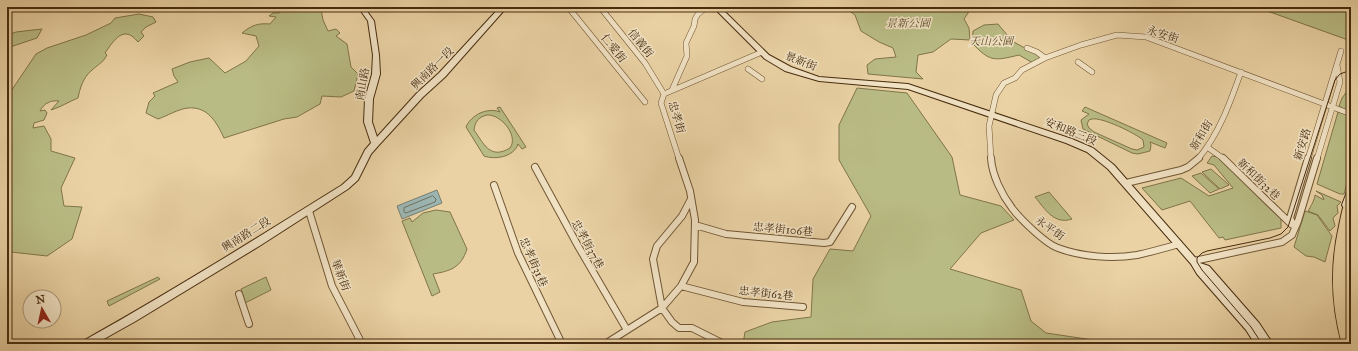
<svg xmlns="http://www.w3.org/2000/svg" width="1358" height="351" font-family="'IM FELL Great Primer','Noto Serif TC',serif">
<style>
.green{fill:#b9bb84;stroke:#807449;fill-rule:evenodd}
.water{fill:#9bb5b1;stroke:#797e70}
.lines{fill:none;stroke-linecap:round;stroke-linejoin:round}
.shore{stroke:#717060;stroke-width:1}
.street-far1-casing{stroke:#705634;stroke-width:6}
.street-casing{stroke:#705634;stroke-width:8}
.secondary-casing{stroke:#472c0e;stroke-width:2}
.highway-casing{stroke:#472c0e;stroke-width:2}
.street-far1{stroke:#f1e2c4;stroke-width:5}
.street{stroke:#f1e2c4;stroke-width:6}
.secondary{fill:#f1e2c4;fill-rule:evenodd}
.highway{fill:#ead2a4;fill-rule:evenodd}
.tram{stroke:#472c0e;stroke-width:1}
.labels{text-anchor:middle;stroke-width:3;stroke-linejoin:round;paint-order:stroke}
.park-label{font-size:11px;font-style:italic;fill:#5e4926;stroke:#f1e2c4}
.street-label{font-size:11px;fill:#472c0e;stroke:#f1e2c4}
</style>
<rect width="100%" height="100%" fill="#ead2a4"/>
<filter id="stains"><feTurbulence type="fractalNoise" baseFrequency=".005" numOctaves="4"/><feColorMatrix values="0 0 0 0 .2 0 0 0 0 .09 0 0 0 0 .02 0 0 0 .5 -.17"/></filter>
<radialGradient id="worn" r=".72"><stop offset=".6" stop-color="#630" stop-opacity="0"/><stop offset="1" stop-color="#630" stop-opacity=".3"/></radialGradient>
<path class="green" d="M844,7H972L964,19L969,28L970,40L951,39L933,52L918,55L916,72L923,79L868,74L867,65L875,59L896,57L893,48L879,42L861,31L855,15Z
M1256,7H1351V41Z
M318,8L321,9L323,20L328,31L336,29L340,33L336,36L347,44L351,67L358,74L354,91L341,97L322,96L320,104L297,117L284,119L224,138C217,123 208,106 188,108C178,109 167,116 158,119L146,113L149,102L155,96L153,93L178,82L174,76L172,69L190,62L209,58L225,73L246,61L259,46L256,36L242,33C252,25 258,23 270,24L276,17L269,16L273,13H279L281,11Z
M139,14L153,17L156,22L146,27L141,32L144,36L138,42C124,24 114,40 105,53L107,55C103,63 97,65 91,71C83,78 80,88 78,98C68,102 61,107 51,110L59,101C51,100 44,103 40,111L45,110L47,113L44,120L34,123L33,128L44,126L51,139V151L75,158L61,188L64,206L82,207L72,239L47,256L11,252L7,255V97L36,54L47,48L86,35L111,23L115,18Z
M998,24L1012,41L1043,58L1033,63L1019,55C994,61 990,62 972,43L973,31L984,25Z
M42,29L37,38L7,48V35L16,32Z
M1351,86V113L1339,106L1342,98Z
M857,88L907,93L952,157L960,195L1001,206L1014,220L981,233L950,269L1021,290L1031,321L1046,333L1120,344H743L745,332L772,322L811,317L813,279L830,249L853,251L871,216L839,160V125Z
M500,107L526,147L522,149L518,144C514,157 495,160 484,156L466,127C471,115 487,107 500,112L497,108ZM487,115C501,114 519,136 510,148C490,160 484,144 474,130C475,121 479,117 487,115Z
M1085,107L1167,143L1165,148L1150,142L1151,145L1150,151L1138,154L1132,153L1083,129L1081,120L1089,114L1082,111ZM1092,119C1102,117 1135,133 1143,140L1144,147L1137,150L1132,149L1094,132L1089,128L1087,124L1089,120Z
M1338,112L1351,116V168L1344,194H1340L1317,184Z
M1212,156L1218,157L1281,219V228L1225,240L1223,237L1219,238L1190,201L1162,210L1142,188L1181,178L1209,196L1233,188L1214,165L1207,163Z
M1211,169L1229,185L1220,189L1202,172Z
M1201,173L1219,189L1210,193L1192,176Z
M1316,191L1341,202L1337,206L1338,213L1333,218L1335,226L1330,231L1318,215L1308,211C1310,208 1315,199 1315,195L1324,200L1322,195Z
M1049,192L1072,219C1054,225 1045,209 1035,197Z
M436,210L450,212L467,249C461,268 450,271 433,274L440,292L432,296L402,221L410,218L412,222L423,213Z
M1305,211L1317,215L1332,236L1325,262L1314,257L1306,256L1294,247Z
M158,277L160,279L109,306L107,301Z
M266,277L271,290L245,303L241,289Z"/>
<path class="water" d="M437,190L442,203L402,219L397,206Z"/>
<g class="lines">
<path class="shore" d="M433,196L436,199L435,202L406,213L404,212V208Z"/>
<defs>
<path id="street-far1" d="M568,7L645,102
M600,7L645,63L664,94
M1027,48L1037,52L1045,58
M1078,62L1092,72
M748,69L762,79
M672,90L687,56L686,43L694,26L695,19L698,14L707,7
M1207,147L1224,159
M679,159L661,103L664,94L762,52
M991,159L989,126L996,95L1004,83L1015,78L1022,70L1045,58L1081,45L1117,35L1146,37L1351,114
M1198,159C1219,134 1230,103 1241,72
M1308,159L1341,51
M1317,159L1340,82L1337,65"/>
<path id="street" d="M991,158C992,175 1002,195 1012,208C1020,219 1046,244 1058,248C1082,257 1113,259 1137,255C1151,252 1165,248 1179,244
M1223,158L1291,224
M535,167L578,246L627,330
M1126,183L1181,170L1188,167L1199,158
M494,185L518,253L562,344
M691,199L682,216L657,246L653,259L662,308L672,322L679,328H692L724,344
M309,211L332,286L362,344
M695,225L726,234L824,243L830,242L852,207
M1295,228L1290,218L1308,158
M1194,261L1282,242L1292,235L1298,221L1317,158
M681,286L743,302L803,307
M239,294L249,324
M605,344L662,308L681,286L694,262L695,220L690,191L679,158"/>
<path id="secondary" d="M358,7H364L374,21L379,55L380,74L373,99L372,122L377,137L417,93L439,73L500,7H507L445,77L423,97L378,146L371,154L358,180L348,189L261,245L136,321L95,344H81L83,341C171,292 257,238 342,185L352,176L365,150L371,143L364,122L365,99L372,74L373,55L368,21Z
M713,7H720L769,55L791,67L819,77L908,84L1072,139L1093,148L1114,165L1200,263L1209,266L1259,323L1273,344H1255L1246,330L1197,274L1191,264L1108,169L1087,152L1066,143L908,89L819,81L785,71L765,59Z
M1351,188V203L1349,207H1343L1342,205L1348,189Z"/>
<path id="highway" d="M1351,195V218L1349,228H1351V344H1342C1331,304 1330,266 1339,226C1341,216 1343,205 1347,196Z"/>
</defs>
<use href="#street-far1" class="street-far1-casing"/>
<use href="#street" class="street-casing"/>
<use href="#secondary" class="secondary-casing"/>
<use href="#highway" class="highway-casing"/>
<use href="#street-far1" class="street-far1"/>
<use href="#street" class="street"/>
<use href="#secondary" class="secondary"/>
<use href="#highway" class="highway"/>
<path class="tram" d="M1262,344L1251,327L1202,270L1197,262V258L1202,253L1207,251L1270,238L1281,234L1288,227L1335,80L1340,74L1351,70"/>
</g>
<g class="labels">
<g class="park-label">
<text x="908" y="27">景新公園</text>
<text x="991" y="45">天山公園</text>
</g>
<g class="street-label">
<text transform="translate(1163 34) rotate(17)" y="4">永安街</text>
<text transform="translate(641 43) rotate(51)" y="4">信義街</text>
<text transform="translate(614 48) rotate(51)" y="4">仁愛街</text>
<text transform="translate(801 61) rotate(21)" y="4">景新街</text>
<text transform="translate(432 68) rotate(-45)" y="4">興南路一段</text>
<text transform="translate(362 84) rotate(-80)" y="4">南山路</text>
<text transform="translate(677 117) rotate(74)" y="4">忠孝街</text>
<text transform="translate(1071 131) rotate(22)" y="4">安和路三段</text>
<text transform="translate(1201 135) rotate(-59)" y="4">新和街</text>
<text transform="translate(1302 144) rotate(-73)" y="4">新安路</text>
<text transform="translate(1259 179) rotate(44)" y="4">新和街32巷</text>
<text transform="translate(1050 228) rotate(35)" y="4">永平街</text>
<text transform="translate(783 229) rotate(5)" y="4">忠孝街106巷</text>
<text transform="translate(246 234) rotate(-32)" y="4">興南路二段</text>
<text transform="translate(588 244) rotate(61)" y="4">忠孝街37巷</text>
<text transform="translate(534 262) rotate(66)" y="4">忠孝街31巷</text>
<text transform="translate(341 275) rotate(69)" y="4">華新街</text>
<text transform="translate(766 293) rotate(6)" y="4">忠孝街62巷</text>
</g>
</g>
<rect width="1358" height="351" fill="none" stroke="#ead2a4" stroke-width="24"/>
<rect x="8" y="8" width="1342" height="335" fill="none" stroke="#472c0e" stroke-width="2"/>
<rect x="12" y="12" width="1334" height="327" fill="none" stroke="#472c0e"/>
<g transform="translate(42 309) rotate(351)"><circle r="19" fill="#f1e2c4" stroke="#ad997b"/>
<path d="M0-3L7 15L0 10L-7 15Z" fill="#8f2418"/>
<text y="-6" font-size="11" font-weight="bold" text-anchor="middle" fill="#472c0e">N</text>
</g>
<rect width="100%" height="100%" filter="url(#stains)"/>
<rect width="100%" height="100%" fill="url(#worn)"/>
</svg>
